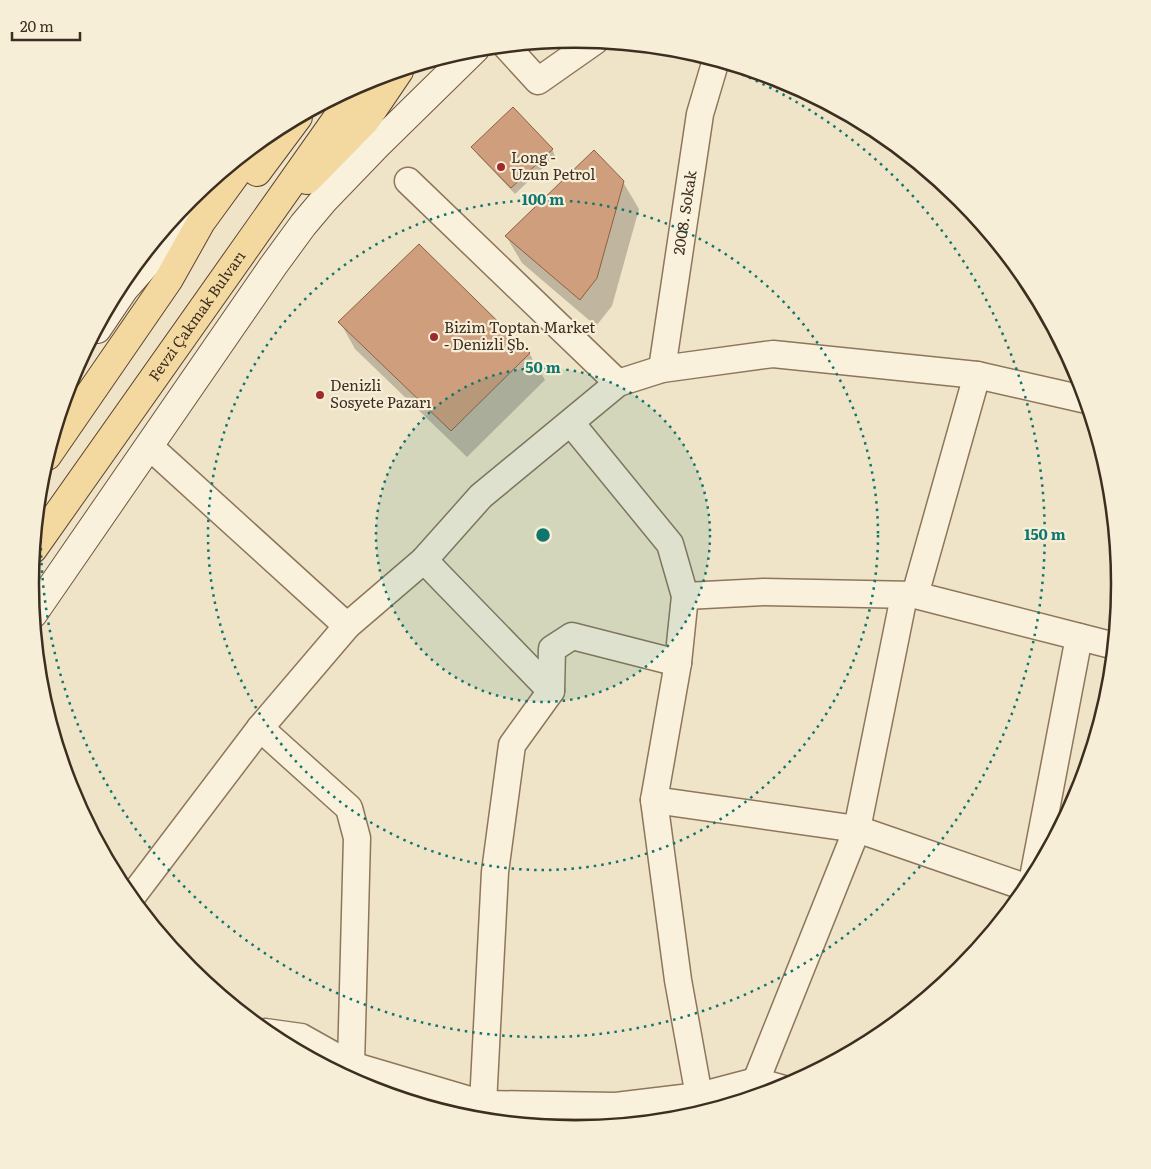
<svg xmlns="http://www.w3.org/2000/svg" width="1151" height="1169" font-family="Literata,serif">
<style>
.shadow{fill:#0003}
.building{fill:#cf9f7d;stroke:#8d5f41}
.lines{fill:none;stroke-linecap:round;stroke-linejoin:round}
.street-casing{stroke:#8d765c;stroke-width:29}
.secondary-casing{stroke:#6f573f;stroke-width:30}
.primary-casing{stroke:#5b4430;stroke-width:30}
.street{stroke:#faf1dc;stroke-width:26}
.secondary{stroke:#faf1dc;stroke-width:28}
.primary{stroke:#f3d9a0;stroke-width:28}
.ring{fill:none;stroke:#0f766e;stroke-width:2.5;stroke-dasharray:2.5 5}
.poi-dot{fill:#9e2a2b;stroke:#f7eed8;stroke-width:2}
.labels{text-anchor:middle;stroke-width:4.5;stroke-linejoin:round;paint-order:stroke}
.poi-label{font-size:15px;fill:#3d2e20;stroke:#f7eed8;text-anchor:start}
.street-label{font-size:15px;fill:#3d2e20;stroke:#f7eed8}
.rim{fill:none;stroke:#3d2e20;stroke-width:2.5}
.centre{fill:#0f766e;stroke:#f7eed8;stroke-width:2.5}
.ring-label{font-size:15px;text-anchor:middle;font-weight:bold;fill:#0f766e;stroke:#f7eed8;stroke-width:4.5;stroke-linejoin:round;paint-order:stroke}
</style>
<rect width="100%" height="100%" fill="#f0e4c8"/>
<path class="shadow" d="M473,147L552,149L555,156L515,194L477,154Z
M623,182L639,209L612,306L596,326L522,263L506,236Z
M340,322L529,353L545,380L467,457L355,349Z"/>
<path class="building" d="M513,107L553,149L511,188L471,147Z
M594,150L624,181L597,278L580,300L505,236Z
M419,244L530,353L451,431L338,322Z"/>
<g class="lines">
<defs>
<g id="street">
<path d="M506,46L538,81L595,41"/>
<path d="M408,181L618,383"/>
<path id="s1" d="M662,369L700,114L716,60"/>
<path d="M571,423L670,544L685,596L678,663L654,800L678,980L699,1096L709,1111"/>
<path d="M149,446L347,626"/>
<path d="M424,560L551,691"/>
<path d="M915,595L977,375"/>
<path d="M685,596L764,592L915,595L1115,646"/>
<path d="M260,728L349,808L357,838L351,1065"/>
<path d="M654,800L857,829L1028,888"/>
<path d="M1032,883L1079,637"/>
<path d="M131,898L260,728L347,626L424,560L481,496L618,383L662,369L773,354L977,375L1087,400"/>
<path d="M265,1032L301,1037L351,1065L483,1104L616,1106L699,1096L756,1081L784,1089"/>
<path d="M756,1081L857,829L904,596"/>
<path d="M483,1104L495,872L512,745L551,691L552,649L572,636L678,663"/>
</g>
<path id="secondary" d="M97,329L124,289L214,187
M33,614L273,266L303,225L324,200L377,145L475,49"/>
<g id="primary">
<path d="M257,172L298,117"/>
<path d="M307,180L365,121L399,71"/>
<path d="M47,456L169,279L201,222L260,141"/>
<path id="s2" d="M33,549L362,83"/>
</g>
</defs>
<use href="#street" class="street-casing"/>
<use href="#secondary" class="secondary-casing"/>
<use href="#primary" class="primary-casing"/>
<use href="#street" class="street"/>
<use href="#secondary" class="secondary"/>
<use href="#primary" class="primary"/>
</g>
<circle cx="543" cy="535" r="167" fill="#0f766e" fill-opacity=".12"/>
<g class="ring">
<circle cx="543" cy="535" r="167"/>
<circle cx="543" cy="535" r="335"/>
<path d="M664 48A502 502 0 1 1 47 456"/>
</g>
<g class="poi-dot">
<circle cx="501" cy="167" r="5"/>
<circle cx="434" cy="337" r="5"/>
<circle cx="320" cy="395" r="5"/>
</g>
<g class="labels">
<g class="poi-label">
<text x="511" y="163">Long -<tspan x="511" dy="17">Uzun Petrol</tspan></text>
<text x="444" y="333">Bizim Toptan Market<tspan x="444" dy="17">- Denizli Şb.</tspan></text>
<text x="330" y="391">Denizli<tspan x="330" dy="17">Sosyete Pazarı</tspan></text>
</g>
<g class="street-label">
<text dy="5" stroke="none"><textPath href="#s1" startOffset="158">2008. Sokak</textPath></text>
<text dy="5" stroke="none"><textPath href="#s2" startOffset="285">Fevzi Çakmak Bulvarı</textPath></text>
</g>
</g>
<path d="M0 0H1151V1169H0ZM39 584a536 536 0 1 1 1072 0a536 536 0 1 1-1072 0Z" fill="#f7eed8" fill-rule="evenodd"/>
<path class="rim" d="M39 584a536 536 0 1 1 1072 0a536 536 0 1 1-1072 0Z"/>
<circle cx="543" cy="535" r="8" class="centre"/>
<g class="ring-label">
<text x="543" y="205">100 m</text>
<text x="543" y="373">50 m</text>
<text x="1045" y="540">150 m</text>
</g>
<path d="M12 32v8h68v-8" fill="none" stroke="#3d2e20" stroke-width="2.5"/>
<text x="20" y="32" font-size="15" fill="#3d2e20" stroke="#f7eed8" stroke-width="4" paint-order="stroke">20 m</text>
</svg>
